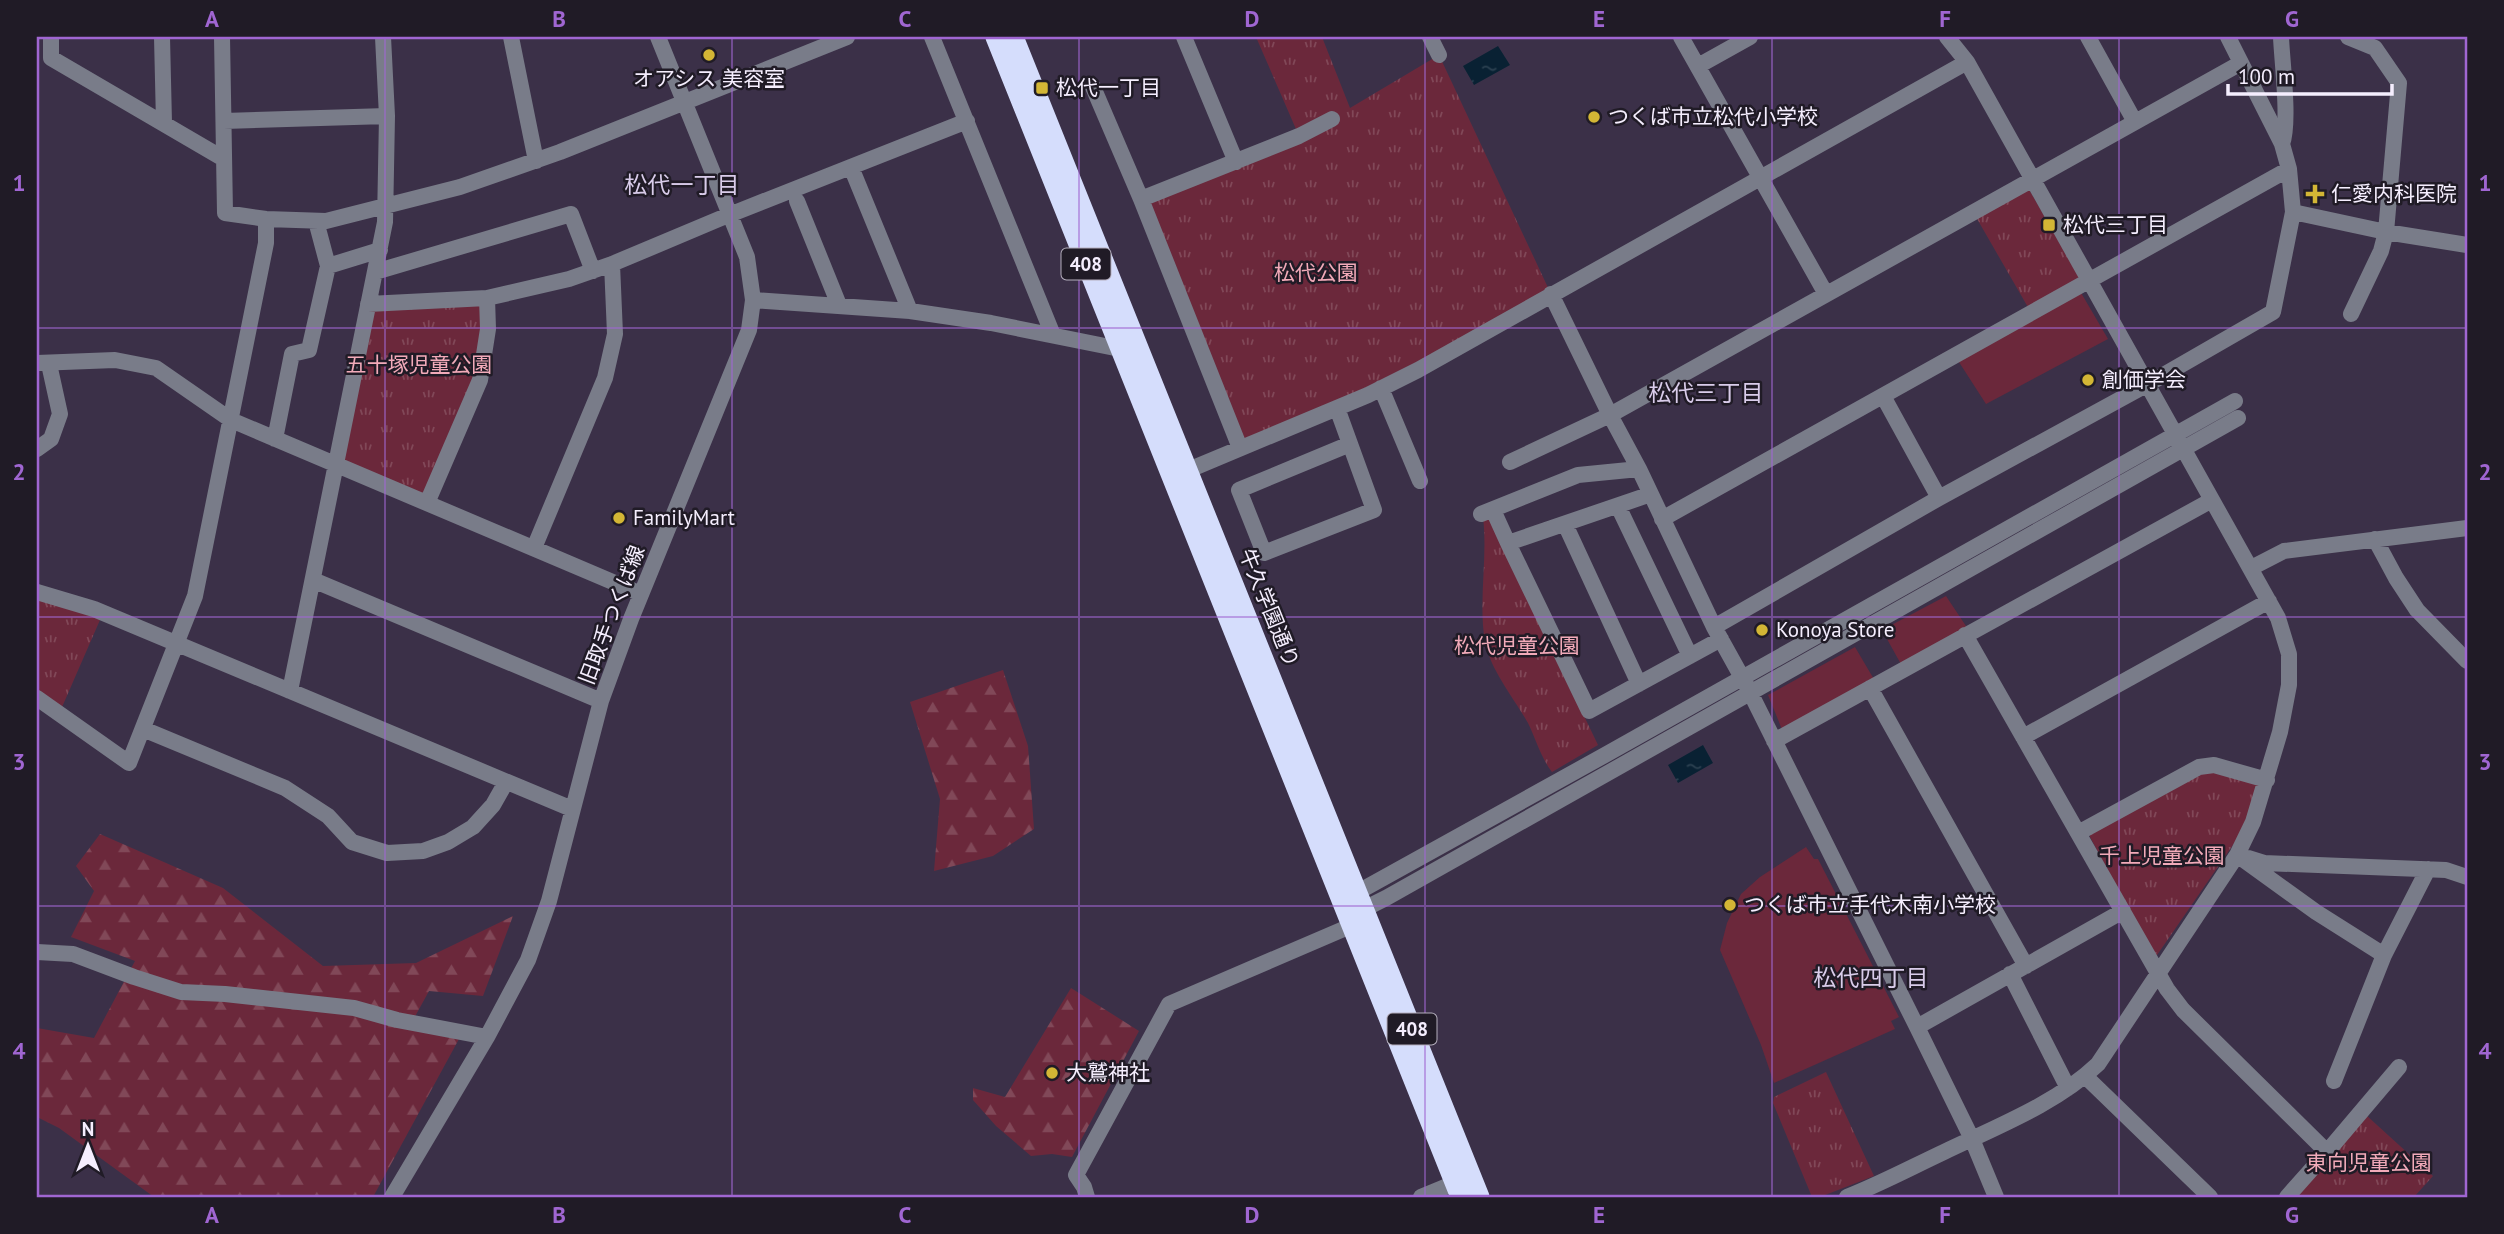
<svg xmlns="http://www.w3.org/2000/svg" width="2504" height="1234" font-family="'PT Sans','Noto Sans JP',sans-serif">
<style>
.grass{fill:#6b283b}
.forest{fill:url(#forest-firs)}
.park{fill:url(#park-tufts)}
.water{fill:url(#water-ripples)}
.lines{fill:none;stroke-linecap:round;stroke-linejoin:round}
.minor{stroke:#797c89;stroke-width:16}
.highway{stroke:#d5ddfc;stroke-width:21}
.grid{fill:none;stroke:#a066d2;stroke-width:2;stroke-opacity:0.55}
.poi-dot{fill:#d3b635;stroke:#201b26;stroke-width:2.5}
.labels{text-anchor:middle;stroke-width:5;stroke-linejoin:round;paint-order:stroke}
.shield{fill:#201b26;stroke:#b5afbd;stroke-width:2}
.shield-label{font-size:19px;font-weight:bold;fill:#f5eefe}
.poi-label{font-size:21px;fill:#f5eefe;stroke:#201b26;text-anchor:start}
.park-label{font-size:21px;fill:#f2aab9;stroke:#201b26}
.street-label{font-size:21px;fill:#f5eefe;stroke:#201b26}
.neighbourhood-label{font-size:23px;fill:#d9ccea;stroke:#201b26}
.neatline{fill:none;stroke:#a066d2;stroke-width:2.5}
.grid-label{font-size:23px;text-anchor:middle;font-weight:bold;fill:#a066d2}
</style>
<defs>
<pattern id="forest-firs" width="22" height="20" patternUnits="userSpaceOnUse" patternTransform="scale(1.75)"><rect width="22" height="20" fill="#6b283b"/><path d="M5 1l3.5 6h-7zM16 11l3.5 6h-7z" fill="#814858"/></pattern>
<pattern id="park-tufts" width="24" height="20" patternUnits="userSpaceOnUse" patternTransform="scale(1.75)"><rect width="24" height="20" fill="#6b283b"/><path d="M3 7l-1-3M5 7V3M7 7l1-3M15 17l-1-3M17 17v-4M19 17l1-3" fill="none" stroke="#814858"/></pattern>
<pattern id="water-ripples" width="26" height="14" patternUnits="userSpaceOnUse" patternTransform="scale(1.75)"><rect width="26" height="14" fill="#092133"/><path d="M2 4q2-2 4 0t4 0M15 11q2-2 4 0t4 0" fill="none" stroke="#2d4252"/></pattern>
</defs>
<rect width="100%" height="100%" fill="#3b3048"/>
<path class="grass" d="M2080,291L2108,339L1986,404L1957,359Z
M1946,596L1968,629L1902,666L1882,630Z
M1855,647L1875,681L1783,732L1768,695Z
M1806,847L1814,859H1818L1899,1017L1891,1021L1895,1029L1774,1083L1761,1045L1720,950L1727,923L1741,894L1760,877Z"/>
<path class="forest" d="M1003,670L1028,746L1034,829L993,856L934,871L940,799L910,702Z
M100,834L223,888L323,966L416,963L513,916L483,996L429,991L412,1022L459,1039L373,1197H154L59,1128L37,1117V1028L94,1038L135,961L71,937L94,891L76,866Z
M1071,988L1139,1031L1072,1157L1052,1154L1031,1156L996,1126L973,1100V1088L1005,1097Z"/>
<path class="park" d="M1256,37H1322L1350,108L1439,55L1551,294L1418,370L1240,448L1141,199L1299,136Z
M2024,191H2030L2078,275V282L2029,309L1976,217Z
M487,298L485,358L427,503L336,465L368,304Z
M1491,514L1500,541L1598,745L1552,772C1541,758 1536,739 1528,723C1514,698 1491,671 1485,642C1478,601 1488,558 1483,517Z
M37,592L103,613L59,714L37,698Z
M2202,770L2259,784L2244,829L2155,958L2090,837V833Z
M1826,1072L1874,1176L1820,1197H1812L1773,1103L1774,1097Z
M2366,1115L2433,1176L2414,1197H2291Z"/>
<path class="water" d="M1498,46L1510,65L1474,85L1463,66Z
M1703,745L1713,763L1678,783L1668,765Z"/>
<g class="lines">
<path class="minor" d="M51,37V58L224,159
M162,37L164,123
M222,37L225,213L266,219L326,221L460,187L560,152L847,37
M511,37L536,161
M932,37L1053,335
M1184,37L1236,162
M1430,37L1439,55
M1681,37L1826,294
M2088,37L2135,122
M2281,37C2282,62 2290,123 2282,144
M2348,37L2375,48L2399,83L2386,232L2381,251L2351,314
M1698,66L1750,37
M1093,87L1141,199
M224,121L387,116
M851,167L910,311
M797,201L839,305
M2293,212L2386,232L2467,245
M328,266L380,250
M375,272L571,214L593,271
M1551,294L1610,415L1639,469L1714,627L1750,692L1917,1027L1972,1139L1996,1197
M753,300L910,311L991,323L1120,349
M368,304L487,298L569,279L612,264L719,219L967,121
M37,363L115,360L156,368L231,420L641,594
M1381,388L1420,481
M1883,396L1939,498
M1337,408L1374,510L1264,553L1239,490L1350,444
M275,439L292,354L309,350L328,266L316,221
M1240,448L1141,199L1299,136L1332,119
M37,449L51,439L60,414L49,364
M1510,462L1610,415L2241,63
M1179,474L1368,395L1418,370L1967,62
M1651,494L1508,543L1589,711L1721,639
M427,503L480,380L488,329L487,298
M1618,506L1690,656
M1493,510L1508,543
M1481,514L1578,475L1639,469
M1662,519L2289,169
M1565,524L1639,684
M2375,539L2396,578L2417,610L2467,661
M534,548L605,378L615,334L612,264
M2251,568L2284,551L2467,528
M313,580L601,701
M37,592L94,609L572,809
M1714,627L1939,498L2148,384L2273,312L2293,212L2289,169L2282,144L2228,37
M1965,635L2167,989L2183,1010L2327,1152L2287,1197
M1870,688L2026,966
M290,691L385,222L387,116L383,37
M37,698L129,763L195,596L266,243V219
M143,729L285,788L328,816L352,842L387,853L423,851L448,842L473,827L493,805L506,782
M2023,737L2269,601
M1774,741L2212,500
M2078,833L2199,767L2214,765L2267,780
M2237,855L2316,912L2384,955L2428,869
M2248,858L2264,863L2446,870L2467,877
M1350,900L1358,892L1605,755L2235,401
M1354,907L1364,909L1386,898L2238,418
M37,952L73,954L134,977L181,992L225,994L354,1008L397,1020L487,1037
M2010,974L2068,1088
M1917,1027L2123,911
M2085,1076L2210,1197
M2334,1081L2384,955
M2327,1152L2399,1067
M392,1197L487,1037L528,960L549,901L601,701L631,619L749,330L753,300L747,257L658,37
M1087,1197L1084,1187L1076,1175L1169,1004L1353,925
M1421,1197L1455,1183
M1847,1197C1880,1184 1912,1167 1944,1152C1996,1127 2056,1104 2098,1064L2237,855L2253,822L2280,732L2289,685V654L2278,618L1967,62L1947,37"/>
<path class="highway" d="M996,37L1461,1197
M1013,37L1479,1197"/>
</g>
<path class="grid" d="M385,37V1197M732,37V1197M1079,37V1197M1425,37V1197M1772,37V1197M2119,37V1197M37,328H2467M37,617H2467M37,906H2467"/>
<g class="poi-dot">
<circle cx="709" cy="55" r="7"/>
<rect x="1035" y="81" width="14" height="14" rx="3.5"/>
<circle cx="1594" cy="117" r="7"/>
<path d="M2311.5 183.5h7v7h7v7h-7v7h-7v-7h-7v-7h7z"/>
<rect x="2042" y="218" width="14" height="14" rx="3.5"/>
<circle cx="2088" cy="380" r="7"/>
<circle cx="619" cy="518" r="7"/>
<circle cx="1762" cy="630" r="7"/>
<circle cx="1730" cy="905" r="7"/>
<circle cx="1052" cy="1073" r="7"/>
</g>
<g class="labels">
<g class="shield">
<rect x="1061.5" y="248.5" width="49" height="31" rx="5"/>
<rect x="1387.5" y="1013.5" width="49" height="31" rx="5"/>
</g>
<g class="shield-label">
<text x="1086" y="271">408</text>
<text x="1412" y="1036">408</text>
</g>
<g class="poi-label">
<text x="709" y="86" text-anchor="middle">オアシス 美容室</text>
<text x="1056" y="95">松代一丁目</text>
<text x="1608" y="124">つくば市立松代小学校</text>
<text x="2331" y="201">仁愛内科医院</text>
<text x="2063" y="232">松代三丁目</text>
<text x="2102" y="387">創価学会</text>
<text x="633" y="525">FamilyMart</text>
<text x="1776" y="637">Konoya Store</text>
<text x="1744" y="912">つくば市立手代木南小学校</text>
<text x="1066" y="1080">大鷲神社</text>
</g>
<g class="park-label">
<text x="1316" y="280">松代公園</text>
<text x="419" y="372">五十塚児童公園</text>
<text x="1517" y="653">松代児童公園</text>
<text x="2162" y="863">千上児童公園</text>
<text x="2369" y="1170">東向児童公園</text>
</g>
<g class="street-label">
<text transform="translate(1269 608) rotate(68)" y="7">牛久学園通り</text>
<text transform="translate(612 615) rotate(-69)" y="7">旧取手つくば線</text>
</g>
<g class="neighbourhood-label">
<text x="682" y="193">松代一丁目</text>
<text x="1706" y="401">松代三丁目</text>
<text x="1871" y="986">松代四丁目</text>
</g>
</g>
<rect width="2504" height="1234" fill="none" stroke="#201b26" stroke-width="77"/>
<g transform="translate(88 1146)" stroke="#201b26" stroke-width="5" paint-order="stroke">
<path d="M0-5L12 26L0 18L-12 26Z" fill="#f5eefe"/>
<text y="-10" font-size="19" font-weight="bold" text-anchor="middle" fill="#f5eefe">N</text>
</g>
<path d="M2228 84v10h164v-10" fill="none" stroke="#f5eefe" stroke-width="3.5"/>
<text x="2238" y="84" font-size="21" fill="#f5eefe" stroke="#201b26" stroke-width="5" paint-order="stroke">100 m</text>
<rect x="38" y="38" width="2428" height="1158" class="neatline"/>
<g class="grid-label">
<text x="212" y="27">A</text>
<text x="559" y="27">B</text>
<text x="905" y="27">C</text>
<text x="1252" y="27">D</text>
<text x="1599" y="27">E</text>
<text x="1945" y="27">F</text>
<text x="2292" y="27">G</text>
<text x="19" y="191">1</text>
<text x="2485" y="191">1</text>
<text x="19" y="480">2</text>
<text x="2485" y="480">2</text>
<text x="19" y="770">3</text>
<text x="2485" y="770">3</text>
<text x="19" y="1059">4</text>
<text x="2485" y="1059">4</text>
<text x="212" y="1223">A</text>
<text x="559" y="1223">B</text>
<text x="905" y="1223">C</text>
<text x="1252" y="1223">D</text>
<text x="1599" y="1223">E</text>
<text x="1945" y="1223">F</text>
<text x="2292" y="1223">G</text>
</g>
</svg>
